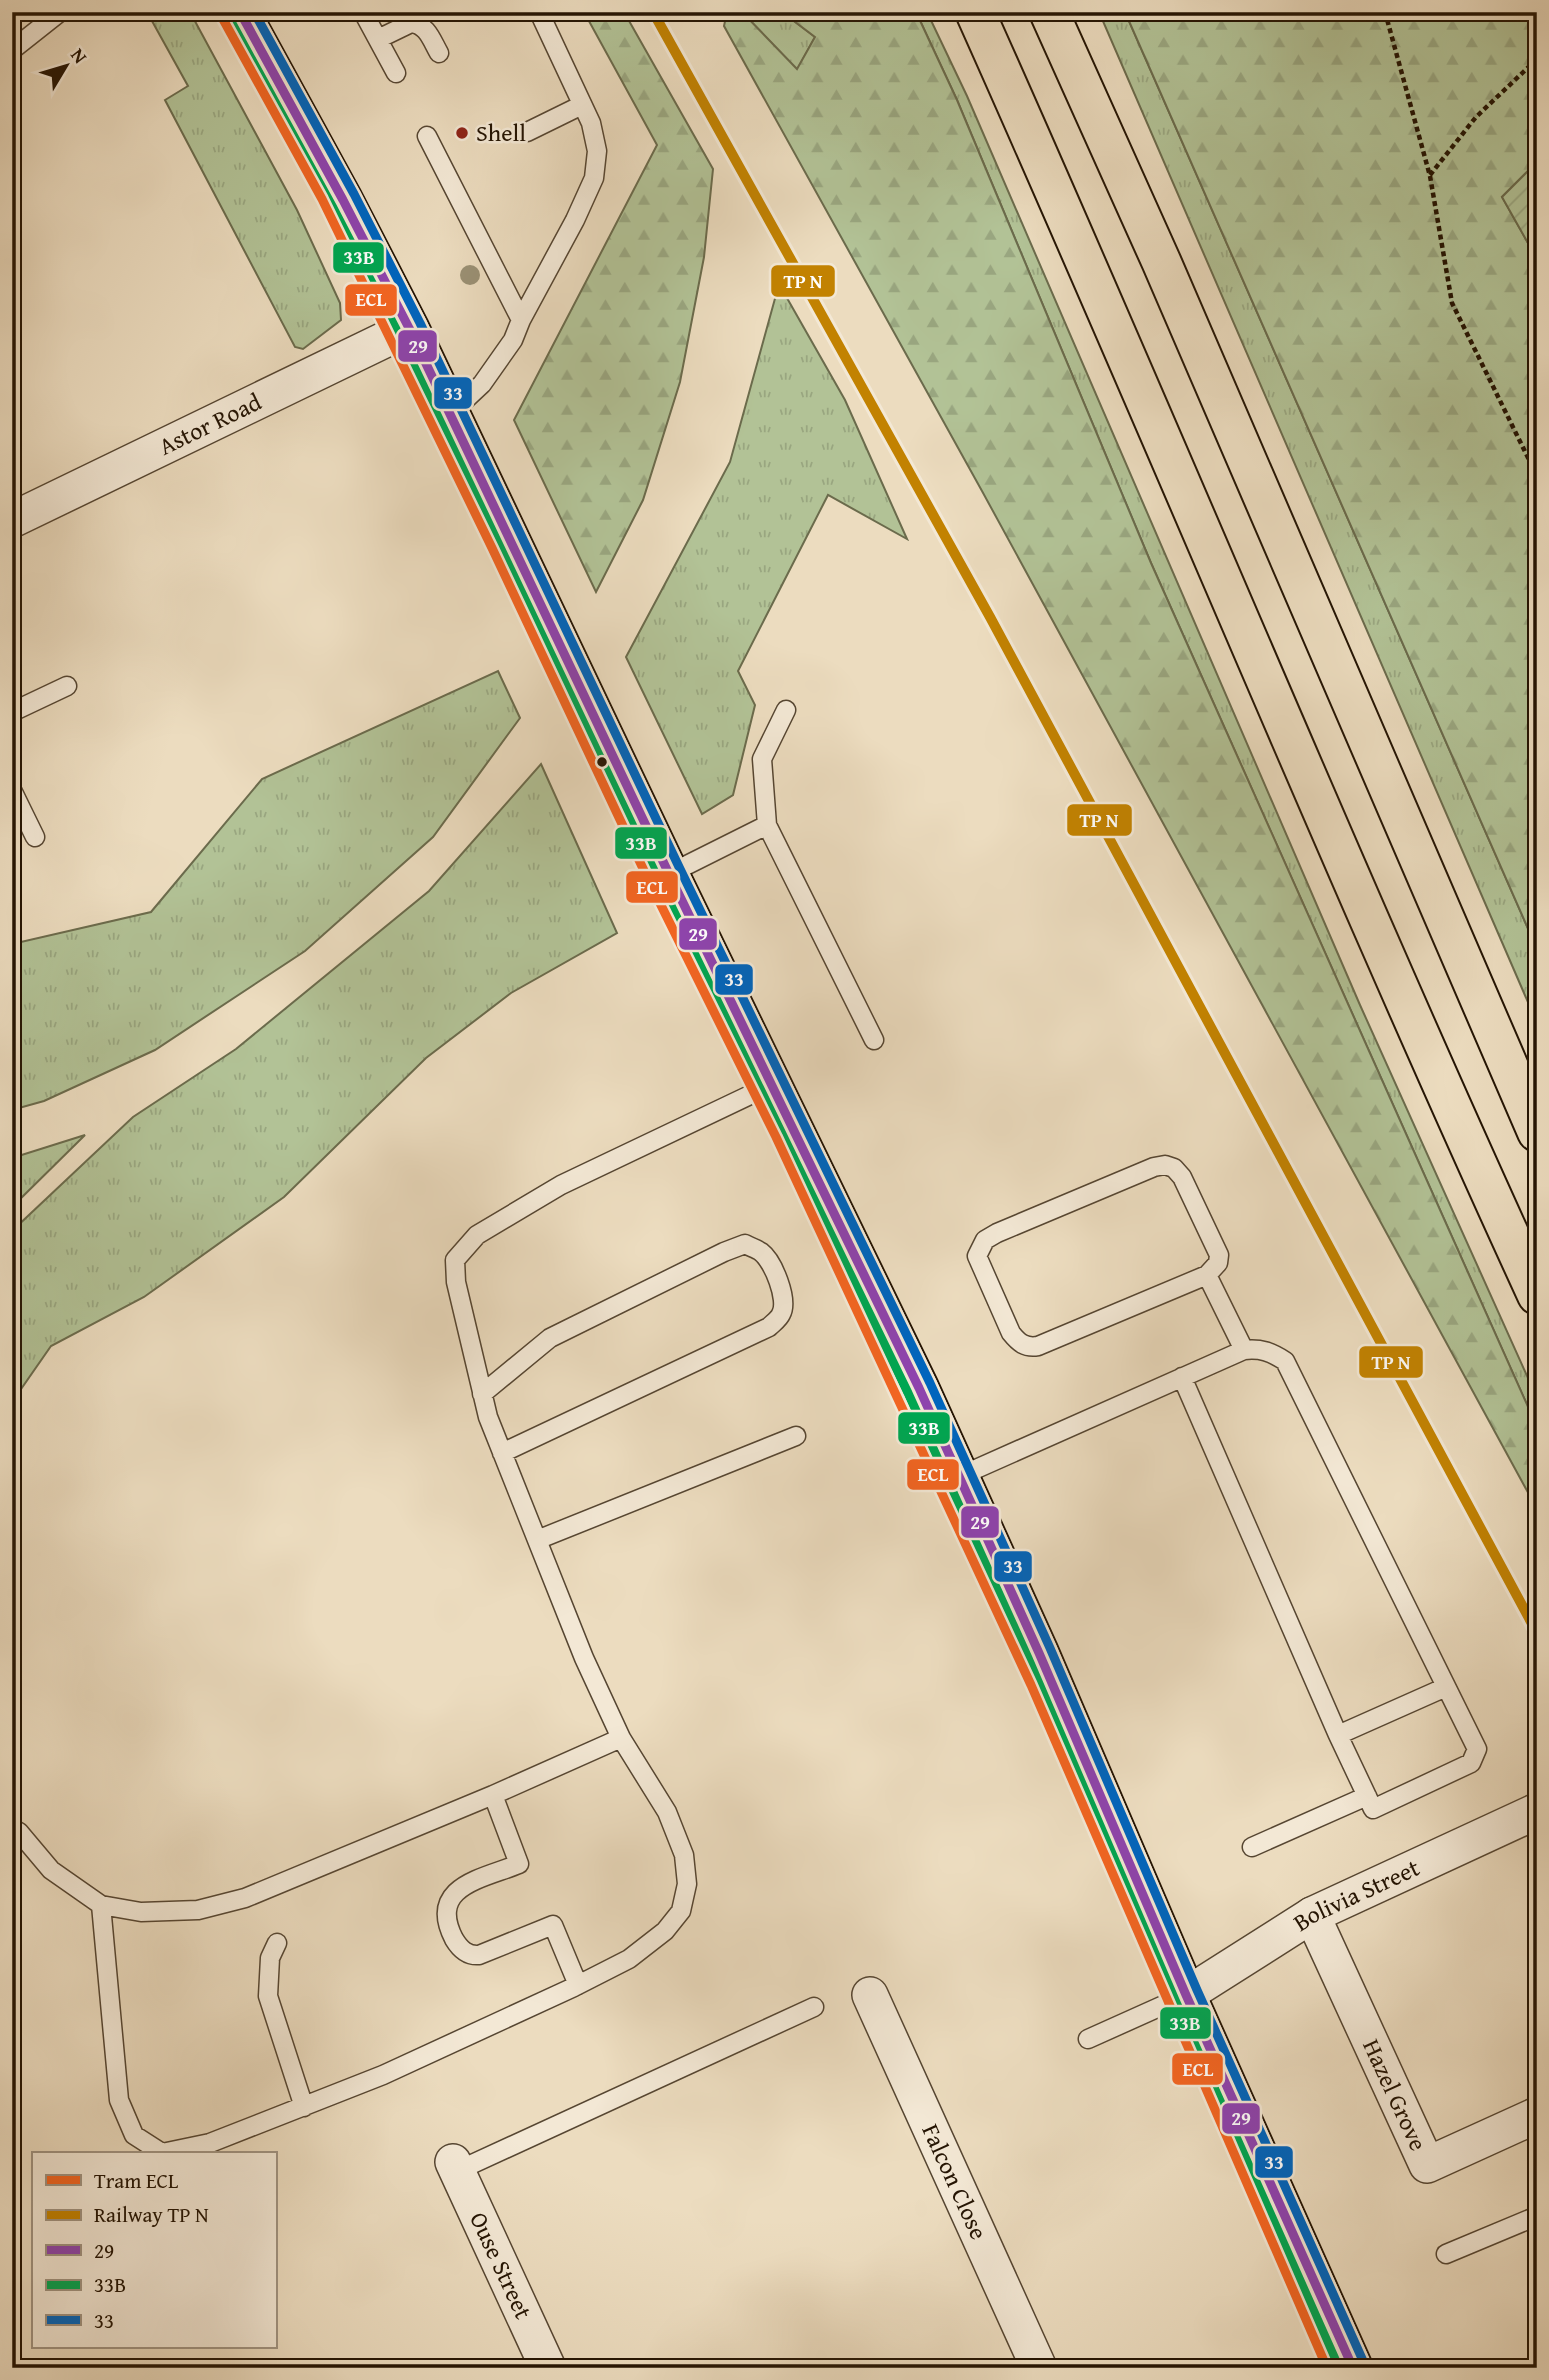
<svg xmlns="http://www.w3.org/2000/svg" width="1549" height="2380" font-family="'Gentium Book Plus',serif">
<style>
.grass{fill:url(#grass-tufts);stroke:#6b6b4c;stroke-width:2}
.forest{fill:url(#forest-firs);stroke:#6b6b4c;stroke-width:2}
.garden{fill:url(#garden-furrows);stroke:#6b6b4c;stroke-width:2}
.lines{fill:none;stroke-linecap:round;stroke-linejoin:round}
.lane-casing{stroke:#564632;stroke-width:21}
.street-casing{stroke:#564632;stroke-width:38}
.primary-casing{stroke:#241403;stroke-width:42}
.highway-casing{stroke:#241403;stroke-width:42}
.path{stroke:#241403;stroke-width:4.5;stroke-dasharray:5 3.5;stroke-linecap:butt}
.lane{stroke:#f3e8d5;stroke-width:18}
.street{stroke:#f3e8d5;stroke-width:35}
.primary{stroke:#ecdcbf;stroke-width:38}
.highway{stroke:#ecdcbf;stroke-width:38}
.bus-1-casing{stroke:#f3e8d5;stroke-width:14}
.bus-2-casing{stroke:#f3e8d5;stroke-width:14}
.bus-3-casing{stroke:#f3e8d5;stroke-width:14}
.bus-1{stroke:#8e44ad;stroke-width:9}
.bus-2{stroke:#00a651;stroke-width:9}
.bus-3{stroke:#0065bd;stroke-width:9}
.rail-1-casing{stroke:#f3e8d5;stroke-width:16}
.rail-1{stroke:#c28201;stroke-width:10}
.tram-1-casing{stroke:#f3e8d5;stroke-width:14}
.tram-1{stroke:#f26522;stroke-width:9}
.tree{fill:#9a9074}
.poi-dot{fill:#8f2418;stroke:#f3e8d5;stroke-width:2.5}
.bus-dot{fill:#241403;stroke:#f3e8d5;stroke-width:2.5}
.labels{text-anchor:middle;stroke-width:5;stroke-linejoin:round;paint-order:stroke}
.poi-label{font-size:24px;fill:#241403;stroke:#f3e8d5;text-anchor:start}
.street-label{font-size:24px;fill:#241403;stroke:#f3e8d5}
.line-badge{stroke:#f3e8d5;stroke-width:2.5}
.badge-label{font-size:19px;text-anchor:middle;font-weight:bold;fill:#fff}
</style>
<defs>
<pattern id="grass-tufts" width="24" height="20" patternUnits="userSpaceOnUse" patternTransform="scale(1.75)"><rect width="24" height="20" fill="#b2c296"/><path d="M3 7l-1-3M5 7V3M7 7l1-3M15 17l-1-3M17 17v-4M19 17l1-3" fill="none" stroke="#99a680"/></pattern>
<pattern id="forest-firs" width="22" height="20" patternUnits="userSpaceOnUse" patternTransform="scale(1.75)"><rect width="22" height="20" fill="#b2c296"/><path d="M5 1l3.5 6h-7zM16 11l3.5 6h-7z" fill="#99a680"/></pattern>
<pattern id="garden-furrows" width="10" height="10" patternUnits="userSpaceOnUse" patternTransform="scale(1.75)"><rect width="10" height="10" fill="#b2c296"/><path d="M-1 1l2-2M0 10L10 0M9 11l2-2" fill="none" stroke="#99a680"/></pattern>
</defs>
<rect width="100%" height="100%" fill="#ecdcbf"/>
<filter id="stains"><feTurbulence type="fractalNoise" baseFrequency=".00286" numOctaves="4"/><feColorMatrix values="0 0 0 0 .2 0 0 0 0 .09 0 0 0 0 .02 0 0 0 .5 -.17"/></filter>
<radialGradient id="worn" r=".72"><stop offset=".6" stop-color="#630" stop-opacity="0"/><stop offset="1" stop-color="#630" stop-opacity=".3"/></radialGradient>
<path class="grass" d="M147,12H190L297,210L340,303L341,320L303,349L295,347L165,100L188,86Z
M742,12H782L815,37L797,70Z
M916,12H927L967,96L1360,1005L1537,1398V1427L1151,563L957,100Z
M1099,12H1125L1537,949V1023Z
M779,284L845,400L907,539L828,495L738,671L755,705L733,795L702,814L626,657L730,462Z
M498,671L520,718L433,837L305,951L155,1050L44,1101L12,1110V944L151,912L262,779Z
M541,764L617,933L511,993L426,1058L284,1197L144,1297L51,1346L12,1402V1231L133,1117L236,1049L429,891Z
M85,1135L12,1207V1158Z"/>
<path class="forest" d="M584,12H624L713,169L704,257L680,382L643,500L596,592L514,420L657,145Z
M727,12H742L797,69L815,37L782,12H916L957,100L1151,563L1537,1427V1509L982,491L724,26Z
M1125,12H1537V162L1502,197L1537,259V949Z"/>
<path class="garden" d="M1537,162V259L1502,197Z"/>
<g class="lines">
<defs>
<path id="lane" d="M363,12L396,73
M378,39L411,23C427,24 432,41 439,53
M12,50L60,12
M527,132L582,105
M427,136L521,320
M450,414L482,384L513,340L521,320L575,220L594,178L597,151L591,123L539,12
M786,710L762,759L767,825L874,1040
M12,712L67,686
M12,790L35,837
M669,874L767,825
M1165,1165L1174,1168L1182,1177L1219,1255L1218,1263L1207,1275L1038,1346C1025,1348 1019,1343 1011,1333L977,1256L985,1240L997,1233L1154,1167Z
M1207,1275L1244,1350
M1182,1377L1338,1735
M482,1394L550,1338L724,1252L745,1244C750,1247 757,1249 761,1252C773,1261 789,1300 781,1314C779,1319 773,1323 769,1327L502,1453
M958,1477L1244,1350C1261,1348 1271,1352 1285,1361L1477,1749L1471,1763L1373,1809L1338,1735L1446,1687
M537,1540L796,1436
M493,1795L519,1864C482,1879 427,1886 454,1939C460,1949 467,1956 479,1955L553,1925L578,1985
M12,1828L19,1832L51,1870L101,1905L141,1912L198,1910L245,1898L493,1795L621,1738L584,1658L488,1417L456,1282L455,1260L477,1235L561,1185L771,1085
M1252,1847L1367,1796
M101,1905L119,2100L134,2135L162,2153L210,2143L383,2075L574,1987L629,1959L665,1931L681,1911L687,1884L684,1855L667,1812L621,1738
M277,1943L270,1958L268,1996L304,2107
M1088,2039L1186,1995
M457,2171L814,2007
M1446,2254L1537,2216"/>
<g id="street">
<path id="s1" d="M12,520L409,328"/>
<path id="s2" d="M1312,1915L1427,2165L1537,2115"/>
<path id="s3" d="M870,1995L1039,2368"/>
<path id="s4" d="M1186,1995L1312,1915L1537,1811"/>
<path id="s5" d="M453,2162L548,2368"/>
</g>
<path id="primary" d="M240,12L343,200L409,328L669,874L919,1388L1039,1653L1186,1995L1353,2368"/>
<path id="highway" d="M975,12C1166,438 1342,871 1537,1295
M1049,12L1161,261L1537,1132"/>
</defs>
<use href="#lane" class="lane-casing"/>
<use href="#street" class="street-casing"/>
<use href="#primary" class="primary-casing"/>
<use href="#highway" class="highway-casing"/>
<path class="path" d="M1385,12L1430,176L1452,303L1537,476
M1430,175L1476,117L1537,59"/>
<use href="#lane" class="lane"/>
<use href="#street" class="street"/>
<use href="#primary" class="primary"/>
<use href="#highway" class="highway"/>
<defs>
<path id="bus-1" d="M240,12L343,200L409,328L669,874L919,1388L1039,1653L1186,1995L1353,2368"/>
<path id="bus-2" d="M229,18L332,206L398,333L658,879L908,1393L1028,1658L1175,2000L1339,2368"/>
<path id="bus-3" d="M254,12L354,194L420,323L680,869L930,1383L1050,1648L1197,1990L1364,2363"/>
</defs>
<use href="#bus-1" class="bus-1-casing"/>
<use href="#bus-2" class="bus-2-casing"/>
<use href="#bus-3" class="bus-3-casing"/>
<use href="#bus-1" class="bus-1"/>
<use href="#bus-2" class="bus-2"/>
<use href="#bus-3" class="bus-3"/>
<defs>
<path id="rail-1" d="M653,12L990,617L1537,1633"/>
</defs>
<use href="#rail-1" class="rail-1-casing"/>
<use href="#rail-1" class="rail-1"/>
<defs>
<path id="tram-1" d="M219,12L322,199L492,548L647,877L776,1137L1031,1685L1327,2368"/>
</defs>
<use href="#tram-1" class="tram-1-casing"/>
<use href="#tram-1" class="tram-1"/>
</g>
<circle class="tree" cx="470" cy="275" r="10"/>
<circle class="poi-dot" cx="462" cy="133" r="7"/>
<circle class="bus-dot" cx="602" cy="762" r="6"/>
<g class="labels">
<g class="poi-label">
<text x="476" y="141">Shell</text>
</g>
<g class="street-label">
<text dy="8" stroke="none"><textPath href="#s1" startOffset="220">Astor Road</textPath></text>
<text dy="8" stroke="none"><textPath href="#s4" startOffset="198">Bolivia Street</textPath></text>
<text dy="8" stroke="none"><textPath href="#s2" startOffset="198">Hazel Grove</textPath></text>
<text dy="8" stroke="none"><textPath href="#s3" startOffset="205">Falcon Close</textPath></text>
<text dy="8" stroke="none"><textPath href="#s5" startOffset="114">Ouse Street</textPath></text>
</g>
</g>
<g class="line-badge">
<rect x="332" y="241" width="53" height="33" rx="7" fill="#00a651"/>
<rect x="770" y="264" width="66" height="34" rx="7" fill="#c28201"/>
<rect x="344" y="283" width="54" height="34" rx="7" fill="#f26522"/>
<rect x="397" y="329" width="41" height="34" rx="7" fill="#8e44ad"/>
<rect x="433" y="376" width="40" height="34" rx="7" fill="#0065bd"/>
<rect x="1066" y="803" width="67" height="34" rx="7" fill="#c28201"/>
<rect x="614" y="826" width="54" height="34" rx="7" fill="#00a651"/>
<rect x="625" y="870" width="54" height="34" rx="7" fill="#f26522"/>
<rect x="678" y="917" width="40" height="34" rx="7" fill="#8e44ad"/>
<rect x="714" y="963" width="40" height="33" rx="7" fill="#0065bd"/>
<rect x="1358" y="1345" width="66" height="34" rx="7" fill="#c28201"/>
<rect x="897" y="1411" width="54" height="34" rx="7" fill="#00a651"/>
<rect x="906" y="1458" width="54" height="33" rx="7" fill="#f26522"/>
<rect x="960" y="1505" width="40" height="34" rx="7" fill="#8e44ad"/>
<rect x="993" y="1550" width="40" height="33" rx="7" fill="#0065bd"/>
<rect x="1159" y="2006" width="53" height="34" rx="7" fill="#00a651"/>
<rect x="1171" y="2052" width="53" height="34" rx="7" fill="#f26522"/>
<rect x="1221" y="2102" width="40" height="33" rx="7" fill="#8e44ad"/>
<rect x="1254" y="2145" width="40" height="34" rx="7" fill="#0065bd"/>
</g>
<g class="badge-label">
<text x="359" y="264">33B</text>
<text x="803" y="288">TP N</text>
<text x="371" y="306">ECL</text>
<text x="418" y="353">29</text>
<text x="453" y="400">33</text>
<text x="1099" y="827">TP N</text>
<text x="641" y="850">33B</text>
<text x="652" y="894">ECL</text>
<text x="698" y="941">29</text>
<text x="734" y="986">33</text>
<text x="1391" y="1369">TP N</text>
<text x="924" y="1435">33B</text>
<text x="933" y="1481">ECL</text>
<text x="980" y="1529">29</text>
<text x="1013" y="1573">33</text>
<text x="1185" y="2030">33B</text>
<text x="1198" y="2076">ECL</text>
<text x="1241" y="2125">29</text>
<text x="1274" y="2169">33</text>
</g>
<rect width="1549" height="2380" fill="none" stroke="#ecdcbf" stroke-width="42"/>
<rect x="14" y="14" width="1521" height="2352" fill="none" stroke="#241403" stroke-width="3.5"/>
<rect x="21" y="21" width="1507" height="2338" fill="none" stroke="#241403" stroke-width="2"/>
<rect x="32" y="2152" width="245" height="196" fill="#f3e8d5" stroke="#a09381" stroke-width="2"/>
<rect x="46" y="2175" width="35" height="10" fill="#f26522" stroke="#a09381" stroke-width="2"/>
<text x="94" y="2188" font-size="21" fill="#241403">Tram ECL</text>
<rect x="46" y="2210" width="35" height="10" fill="#c28201" stroke="#a09381" stroke-width="2"/>
<text x="94" y="2222" font-size="21" fill="#241403">Railway TP N</text>
<rect x="46" y="2245" width="35" height="10" fill="#8e44ad" stroke="#a09381" stroke-width="2"/>
<text x="94" y="2258" font-size="21" fill="#241403">29</text>
<rect x="46" y="2280" width="35" height="10" fill="#00a651" stroke="#a09381" stroke-width="2"/>
<text x="94" y="2292" font-size="21" fill="#241403">33B</text>
<rect x="46" y="2315" width="35" height="10" fill="#0065bd" stroke="#a09381" stroke-width="2"/>
<text x="94" y="2328" font-size="21" fill="#241403">33</text>
<g transform="translate(66 66) rotate(52)" stroke="#f3e8d5" stroke-width="5" paint-order="stroke">
<path d="M0-5L12 26L0 18L-12 26Z" fill="#241403"/>
<text y="-10" font-size="19" font-weight="bold" text-anchor="middle" fill="#241403">N</text>
</g>
<rect width="100%" height="100%" filter="url(#stains)"/>
<rect width="100%" height="100%" fill="url(#worn)"/>
</svg>
